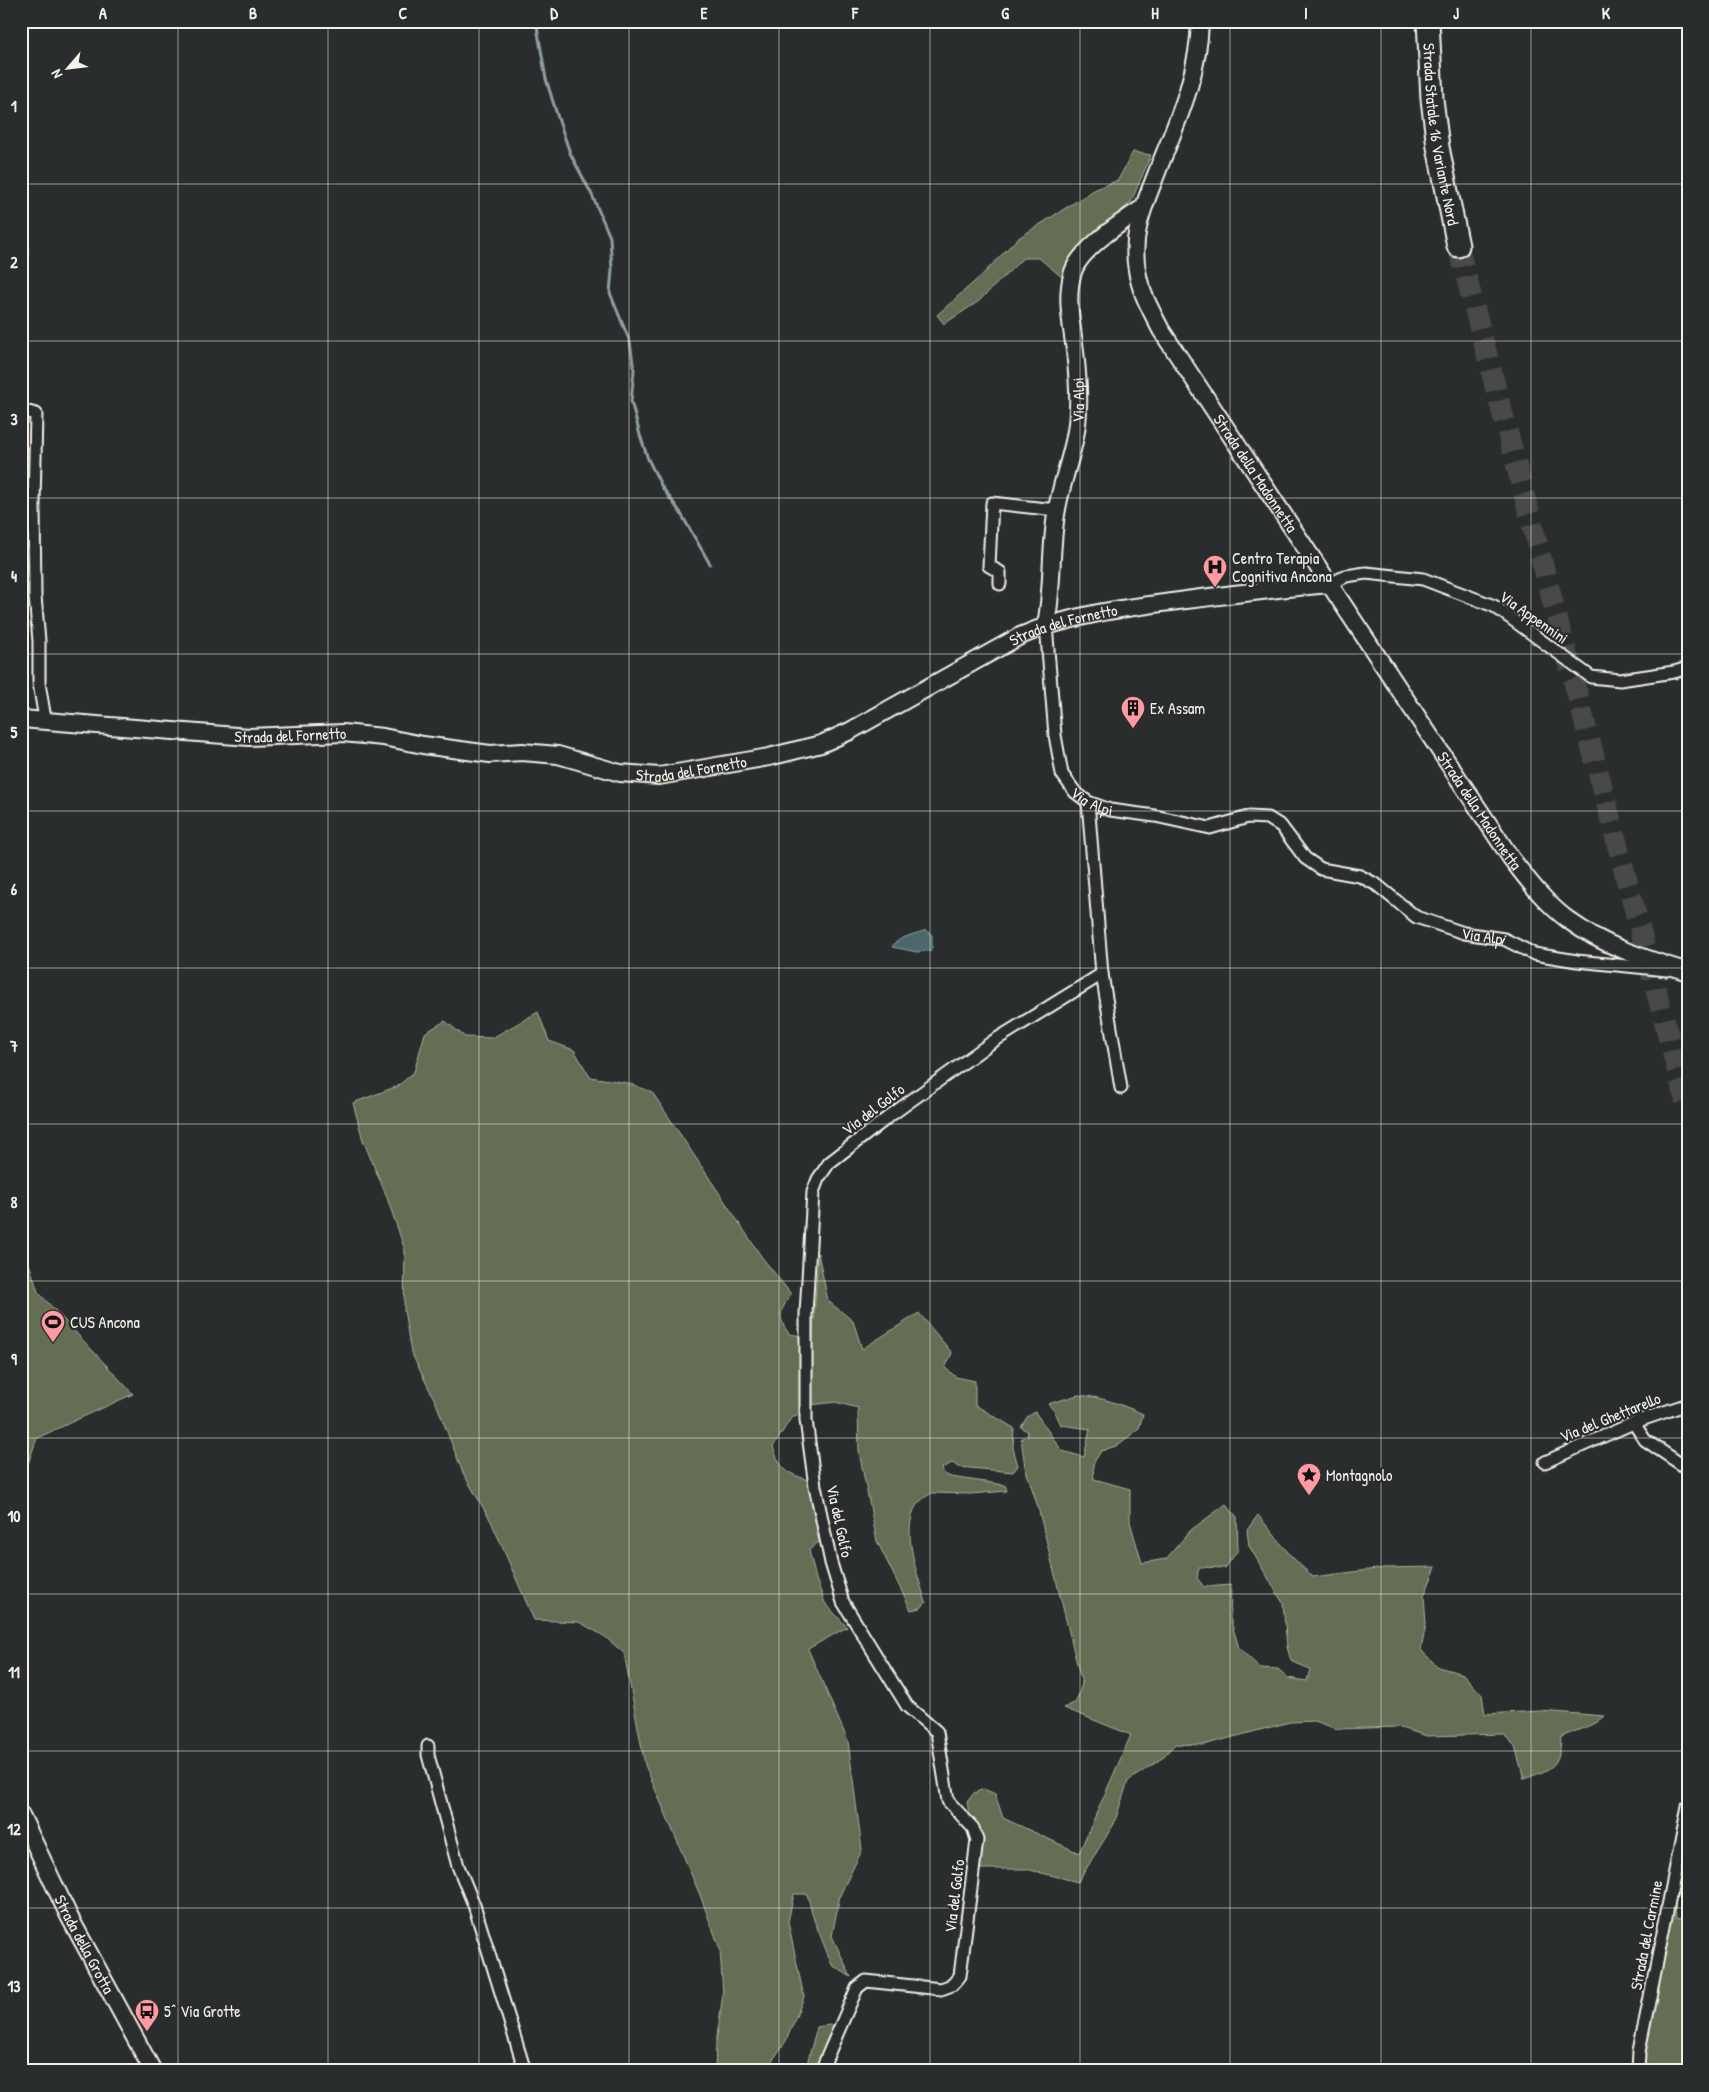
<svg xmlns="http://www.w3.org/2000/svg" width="1709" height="2092" font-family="'Patrick Hand',sans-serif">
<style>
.green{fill:#646e54;stroke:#acb09e}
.water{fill:#4b696c;stroke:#8f9f9e}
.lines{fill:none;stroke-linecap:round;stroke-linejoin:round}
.stream{stroke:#8f9f9e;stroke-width:3}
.highway-tunnel{stroke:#484a4a;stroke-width:21;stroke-dasharray:21 11;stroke-linecap:butt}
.street-casing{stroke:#f4f1e8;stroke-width:15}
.secondary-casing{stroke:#f4f1e8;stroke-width:20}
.highway-casing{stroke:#f4f1e8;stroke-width:25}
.street{stroke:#2a2d2e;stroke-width:11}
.secondary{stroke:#2a2d2e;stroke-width:16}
.highway{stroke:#2a2d2e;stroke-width:21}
.grid{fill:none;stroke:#f4f1e8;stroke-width:1;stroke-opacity:0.55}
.labels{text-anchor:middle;stroke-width:4.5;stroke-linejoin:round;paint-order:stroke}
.street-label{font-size:16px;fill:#f4f1e8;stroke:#2a2d2e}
.poi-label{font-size:16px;fill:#f4f1e8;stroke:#2a2d2e;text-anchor:start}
.neatline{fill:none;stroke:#f4f1e8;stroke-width:2}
.grid-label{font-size:16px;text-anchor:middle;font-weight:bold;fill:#f4f1e8}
</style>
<rect width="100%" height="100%" fill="#2a2d2e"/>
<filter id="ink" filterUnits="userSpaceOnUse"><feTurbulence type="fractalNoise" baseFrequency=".02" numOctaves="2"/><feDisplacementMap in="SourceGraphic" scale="10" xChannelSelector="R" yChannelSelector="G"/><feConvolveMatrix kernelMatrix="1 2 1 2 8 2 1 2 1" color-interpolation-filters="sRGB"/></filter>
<g filter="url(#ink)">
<path class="green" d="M1133,152L1151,155L1131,202L1077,249L1063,278L1039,258H1023L979,301L944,324L937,315L982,275L1017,239L1094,190L1118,180Z
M538,1012L549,1041L574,1050L590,1077L628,1083L652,1092L761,1256L791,1294C780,1311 777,1317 789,1334L802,1336L800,1415L791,1418L773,1447C781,1470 785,1472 808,1480L819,1542L809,1550L816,1579L825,1603L847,1627L808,1649L848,1741L862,1850L840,1895L832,1936L851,1977L832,1965L814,1920L807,1894H794L788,1922L804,1997L786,2041L765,2071H715L716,2043L723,1994L720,1949L700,1895L645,1765L624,1653L604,1636L579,1622L534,1620L491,1521L463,1473L436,1403L411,1352L404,1310L405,1250L386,1195L363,1140L353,1103L398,1086L414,1072L425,1033L445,1021L465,1037L492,1038Z
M21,1238L38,1292L133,1394L37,1438L21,1484Z
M818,1253L828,1301L853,1321L862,1349L919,1313L952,1353L945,1368L956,1377L975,1381V1405L1014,1428L1013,1448L1018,1466L1013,1472L959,1467L952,1463L942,1468L944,1474L951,1477L1005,1485L1007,1491L971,1494L932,1493C927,1496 919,1501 916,1506C901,1531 918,1577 926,1602L921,1608L911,1610L877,1541L859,1452L858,1408L835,1402L811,1405L810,1384Z
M1078,1395C1102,1397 1120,1404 1143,1414L1139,1429L1116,1446L1101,1451L1093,1464L1094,1479L1130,1489V1522L1142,1563L1166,1559L1191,1530L1226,1504L1237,1517L1238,1550L1225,1568L1199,1567L1197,1578L1204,1587L1231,1585L1230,1618L1239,1648L1260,1668L1278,1669L1288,1678L1307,1681L1310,1669L1291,1661L1287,1647L1283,1603L1249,1546L1247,1530L1258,1515L1291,1556L1313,1577L1384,1568L1436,1567L1424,1596L1426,1624L1421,1650L1438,1667L1463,1674L1482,1695L1485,1714L1541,1711L1605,1716L1596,1723L1561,1737C1560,1768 1551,1769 1524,1779L1515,1746L1503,1734L1427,1736L1397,1727L1337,1729L1315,1721L1290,1722L1203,1745L1175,1744L1161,1759L1128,1781L1114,1824L1078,1882L1026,1869H978L974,1826L969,1814L967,1802L974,1793L984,1789L995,1794L1003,1818L1079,1853L1131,1735L1064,1708L1076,1702L1082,1684L1038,1507L1025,1467L1021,1438L1027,1437L1028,1432L1021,1427L1027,1417L1035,1412L1062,1451L1084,1457L1090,1429L1061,1425L1055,1412L1048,1404Z
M1675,1905L1676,1918L1688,1920V2071H1642L1644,2051Z
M835,2024L816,2071H805L817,2027Z"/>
<path class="water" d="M926,930L932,935V947L930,951L917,952L892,947C897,937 916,934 926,930Z"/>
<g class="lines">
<path class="stream" d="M536,21L546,79L558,118L570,153L592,195L610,237L612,270L610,293L630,342L634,370L631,401L640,435L648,459L662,487L680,512L710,564"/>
<path class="highway-tunnel" d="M1458,246L1688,1110"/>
<defs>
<g id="street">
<path d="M21,239V259"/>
<path d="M21,410L36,414L34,504L35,596L39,641V683L45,719"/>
<path d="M1000,584V572L989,566L992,503L1056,510"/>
<path d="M1330,584L1346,576L1366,573L1423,579L1494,606L1591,677L1620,680L1674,672L1688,668"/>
<path id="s1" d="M1046,625L1055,735L1062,774L1075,792L1088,802L1110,810L1155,816L1210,828L1248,817L1268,818L1281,826L1305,858L1321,869L1360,876L1377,885L1416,917L1464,933L1504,939L1534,954L1577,961L1667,970"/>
<path d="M1088,802L1102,974L1121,1088"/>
<path d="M1638,1421L1637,1428L1645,1440L1688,1469"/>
<path d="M1545,1462L1638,1421L1688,1404"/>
<path d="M428,1746V1755L458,1866L474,1905L525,2071"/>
<path d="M821,2071L857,1988L866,1981L941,1989L952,1985L960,1976L977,1840L973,1828L948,1801L937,1732L907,1706L843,1602L831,1563L815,1486L806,1420V1314L813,1192L818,1179L829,1163L891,1115L992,1042L1102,974"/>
<path d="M1638,2071L1639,2052L1688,1806"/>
</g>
<g id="secondary">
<path id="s2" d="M1200,21C1199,73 1178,120 1159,167C1146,202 1130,232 1137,270C1140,292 1151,310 1161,330L1511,858C1529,882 1547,905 1571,922C1605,947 1648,959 1688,972"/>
<path id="s3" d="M1046,625C1053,589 1050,552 1056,515C1061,479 1078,445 1078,408C1079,389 1077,370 1075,351C1072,326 1065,297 1073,272C1080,249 1122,222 1141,209"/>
<path id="s4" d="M21,719L249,737L343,733L383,737L423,745L490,754L522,752L558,755L620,773L659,776L769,757L821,744L850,731L1020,636C1072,614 1130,607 1186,600C1234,594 1282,588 1330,584"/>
<path id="s5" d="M21,1815L69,1916L153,2071"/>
</g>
<g id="highway">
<path id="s6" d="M1428,21L1432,99L1438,147L1458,246"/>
</g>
</defs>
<use href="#street" class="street-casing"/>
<use href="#secondary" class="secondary-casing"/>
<use href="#highway" class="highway-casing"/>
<use href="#street" class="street"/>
<use href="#secondary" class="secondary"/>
<use href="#highway" class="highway"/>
</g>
</g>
<path class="grid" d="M178,21V2071M328,21V2071M479,21V2071M629,21V2071M779,21V2071M930,21V2071M1080,21V2071M1230,21V2071M1381,21V2071M1531,21V2071M21,184H1688M21,341H1688M21,498H1688M21,654H1688M21,811H1688M21,968H1688M21,1124H1688M21,1281H1688M21,1438H1688M21,1594H1688M21,1751H1688M21,1908H1688"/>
<defs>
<symbol id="hospital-pin" viewBox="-11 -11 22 30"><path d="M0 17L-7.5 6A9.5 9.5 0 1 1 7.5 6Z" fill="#ff9aa2" stroke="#2a2d2e"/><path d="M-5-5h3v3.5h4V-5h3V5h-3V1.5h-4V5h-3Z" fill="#111"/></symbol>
<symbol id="building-pin" viewBox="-11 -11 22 30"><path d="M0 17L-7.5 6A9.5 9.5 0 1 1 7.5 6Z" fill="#ff9aa2" stroke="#2a2d2e"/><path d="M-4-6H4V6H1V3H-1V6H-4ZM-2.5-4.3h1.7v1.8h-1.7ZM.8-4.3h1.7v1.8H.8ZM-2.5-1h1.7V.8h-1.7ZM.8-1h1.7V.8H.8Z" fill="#111"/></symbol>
<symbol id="stadium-pin" viewBox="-11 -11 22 30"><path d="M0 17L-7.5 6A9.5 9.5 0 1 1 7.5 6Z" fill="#ff9aa2" stroke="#2a2d2e"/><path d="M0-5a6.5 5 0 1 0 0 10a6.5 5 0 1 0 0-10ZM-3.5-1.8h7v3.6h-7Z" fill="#111"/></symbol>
<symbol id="sight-pin" viewBox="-11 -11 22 30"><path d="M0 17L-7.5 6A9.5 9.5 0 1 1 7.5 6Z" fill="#ff9aa2" stroke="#2a2d2e"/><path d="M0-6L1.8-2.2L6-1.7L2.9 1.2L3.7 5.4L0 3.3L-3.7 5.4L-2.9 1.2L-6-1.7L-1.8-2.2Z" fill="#111"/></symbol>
<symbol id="bus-pin" viewBox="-11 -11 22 30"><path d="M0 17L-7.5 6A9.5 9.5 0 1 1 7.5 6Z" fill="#ff9aa2" stroke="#2a2d2e"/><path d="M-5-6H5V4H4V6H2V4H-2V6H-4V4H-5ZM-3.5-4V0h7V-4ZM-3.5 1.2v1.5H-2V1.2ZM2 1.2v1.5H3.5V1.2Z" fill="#111"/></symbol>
</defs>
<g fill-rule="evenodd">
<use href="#hospital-pin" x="1201" y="553" width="28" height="38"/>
<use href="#building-pin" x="1119" y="694" width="28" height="38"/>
<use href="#stadium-pin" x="39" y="1308" width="28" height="38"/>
<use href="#sight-pin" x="1295" y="1461" width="28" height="38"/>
<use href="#bus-pin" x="133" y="1997" width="28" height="38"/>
</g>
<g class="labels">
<g class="street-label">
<text dy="6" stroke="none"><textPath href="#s6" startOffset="114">Strada Statale 16 Variante Nord</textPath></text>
<text dy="6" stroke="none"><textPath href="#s3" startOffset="228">Via Alpi</textPath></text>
<text dy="6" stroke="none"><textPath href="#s2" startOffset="496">Strada della Madonnetta</textPath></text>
<text transform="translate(1534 617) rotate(35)" y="6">Via Appennini</text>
<text dy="6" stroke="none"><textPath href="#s4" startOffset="1080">Strada del Fornetto</textPath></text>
<text dy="6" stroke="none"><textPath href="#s4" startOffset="270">Strada del Fornetto</textPath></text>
<text dy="6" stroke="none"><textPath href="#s4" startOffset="676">Strada del Fornetto</textPath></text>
<text dy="6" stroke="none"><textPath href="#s1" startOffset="192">Via Alpi</textPath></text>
<text dy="6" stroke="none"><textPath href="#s2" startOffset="901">Strada della Madonnetta</textPath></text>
<text dy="6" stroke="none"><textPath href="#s1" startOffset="628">Via Alpi</textPath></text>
<text transform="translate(873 1109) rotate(-37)" y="6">Via del Golfo</text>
<text transform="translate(1610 1417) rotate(-22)" y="6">Via del Ghettarello</text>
<text transform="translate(840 1521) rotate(78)" y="6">Via del Golfo</text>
<text transform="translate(954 1896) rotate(-83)" y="6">Via del Golfo</text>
<text transform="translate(1646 1935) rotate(-79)" y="6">Strada del Carmine</text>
<text dy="6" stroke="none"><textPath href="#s5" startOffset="144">Strada della Grotta</textPath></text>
</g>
<g class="poi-label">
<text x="1232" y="564">Centro Terapia<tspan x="1232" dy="18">Cognitiva Ancona</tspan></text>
<text x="1150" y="714">Ex Assam</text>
<text x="70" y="1328">CUS Ancona</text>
<text x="1326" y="1481">Montagnolo</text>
<text x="164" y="2017">5^ Via Grotte</text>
</g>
</g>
<rect width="1709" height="2092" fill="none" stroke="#2a2d2e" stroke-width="55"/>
<g transform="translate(68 68) rotate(242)" stroke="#2a2d2e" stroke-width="4" paint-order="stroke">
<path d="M0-4L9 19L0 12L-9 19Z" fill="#f4f1e8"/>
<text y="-8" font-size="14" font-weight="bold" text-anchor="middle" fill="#f4f1e8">N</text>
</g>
<rect x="28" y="28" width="1654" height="2036" class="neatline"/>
<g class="grid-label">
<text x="103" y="19">A</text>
<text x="253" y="19">B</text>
<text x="403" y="19">C</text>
<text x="554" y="19">D</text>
<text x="704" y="19">E</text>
<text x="855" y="19">F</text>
<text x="1005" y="19">G</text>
<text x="1155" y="19">H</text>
<text x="1306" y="19">I</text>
<text x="1456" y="19">J</text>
<text x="1606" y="19">K</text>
<text x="14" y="112">1</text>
<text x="14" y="268">2</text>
<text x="14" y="425">3</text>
<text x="14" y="582">4</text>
<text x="14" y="738">5</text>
<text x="14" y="895">6</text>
<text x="14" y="1052">7</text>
<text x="14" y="1208">8</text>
<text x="14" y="1365">9</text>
<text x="14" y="1522">10</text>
<text x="14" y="1678">11</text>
<text x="14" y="1835">12</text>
<text x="14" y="1992">13</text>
</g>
</svg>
